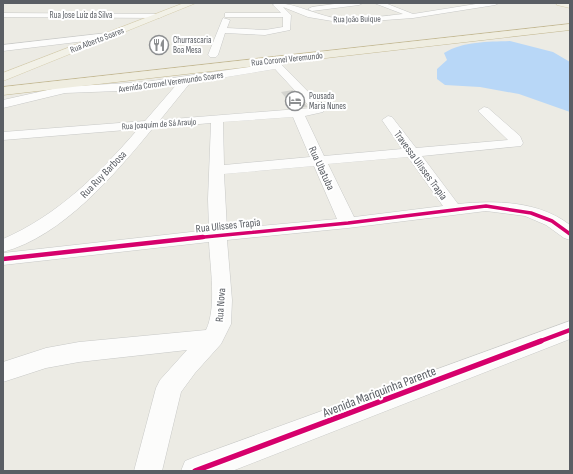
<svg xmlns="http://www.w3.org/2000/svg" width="573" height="474" font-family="'Sofia Sans Condensed',sans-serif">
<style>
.water{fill:#b8d7f7}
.building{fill:#d4d4cf}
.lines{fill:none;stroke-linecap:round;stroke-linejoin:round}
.minor-casing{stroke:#c8c9c7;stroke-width:1}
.major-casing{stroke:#d6ceb0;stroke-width:1}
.highway-casing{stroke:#c3b892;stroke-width:1}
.minor{fill:#fcfcfb;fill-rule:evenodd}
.major{fill:#f2f1e7;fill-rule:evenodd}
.highway{fill:#efede0;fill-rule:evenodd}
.cycleway-far2-casing{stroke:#fff;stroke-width:5.5}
.cycleway-far1-casing{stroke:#fff;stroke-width:7}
.cycleway-casing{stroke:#fff;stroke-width:8}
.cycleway-far2{stroke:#d6006c;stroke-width:3.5}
.cycleway-far1{stroke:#d6006c;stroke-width:4.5}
.cycleway{stroke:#d6006c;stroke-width:5.5}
.labels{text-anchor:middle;stroke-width:4;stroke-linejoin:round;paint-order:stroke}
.far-street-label{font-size:9px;fill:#5a5e64;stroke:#fff}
.far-poi-label{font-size:9px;fill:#5a5e64;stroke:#fff;text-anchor:start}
.street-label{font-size:11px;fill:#5a5e64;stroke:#fff}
.near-street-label{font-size:13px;fill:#5a5e64;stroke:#fff}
</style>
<rect width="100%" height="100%" fill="#ecebe4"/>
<path class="water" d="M510,41L553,52L570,62V112L519,94L480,87L445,85L437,79V69L447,60L444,53C464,41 487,42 510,41Z"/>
<path class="building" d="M293,90L308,107L294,108L281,92Z"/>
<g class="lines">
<defs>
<path id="minor" d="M275,3C298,3 320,18 344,19C363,19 384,16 403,14L374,3H385L413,14L482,3H499L495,5L413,18L344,23L308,17L283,7L291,15L290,30L265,35L225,33L218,55L216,57H210L208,55L223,18L230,20L227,28L265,30L283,27V17H225V13H281L273,5Z
M342,3H363L359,5L312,11L308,9L312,7Z
M3,13L159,14L163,16L159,18L3,17Z
M107,33L110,34V38L3,51V45Z
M273,58L276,59L325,109L323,112L305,116L324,156L402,149L382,120L388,116L392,117L416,148L508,140L478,111L484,107L488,108L520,136L523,143L521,146L422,156L458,204C495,200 539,201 570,225V240L564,238L546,225L525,216L486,211L348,228L227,240L232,300L231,324L221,344L195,373L181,392L162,471H134L156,388L160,380L187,350L79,362L46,368L3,382V362L46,348L79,342L206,330C217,308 210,266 209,242L3,265V253L209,230L208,199L211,123L153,128C115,174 63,236 3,252V239C58,215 99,174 138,129L3,140V132L145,121L177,84L118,91L65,93L3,108V100L61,87L74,80L79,83L76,86L145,82L270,64L268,61ZM275,69L311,108L160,120L190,83ZM293,117L310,157L224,165L223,122ZM408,157L443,206L354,217L328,164ZM314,166L337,219L227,229L224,174Z
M570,321V339L232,471H181L185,461L195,457Z"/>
<path id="major" d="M184,3H196L3,81V73Z
M556,3H570V8L557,5Z"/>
<path id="highway" d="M570,24V30L3,95V87Z"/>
</defs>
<use href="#minor" class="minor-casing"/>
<use href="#major" class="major-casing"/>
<use href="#highway" class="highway-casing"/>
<use href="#minor" class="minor"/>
<use href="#major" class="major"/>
<use href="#highway" class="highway"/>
<defs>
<path id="cycleway-far2" d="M194,238L348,223L486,206L531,213L552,221L570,234"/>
<path id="cycleway-far1" d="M3,259L203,237
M538,342L570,330"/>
<path id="cycleway" d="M195,471L541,341"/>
</defs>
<use href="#cycleway-far2" class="cycleway-far2-casing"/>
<use href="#cycleway-far1" class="cycleway-far1-casing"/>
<use href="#cycleway" class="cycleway-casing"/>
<use href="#cycleway-far2" class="cycleway-far2"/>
<use href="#cycleway-far1" class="cycleway-far1"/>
<use href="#cycleway" class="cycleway"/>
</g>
<defs>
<symbol id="restaurant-ring" viewBox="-11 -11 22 22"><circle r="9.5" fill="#fff" stroke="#8d8f91" stroke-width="1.5"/><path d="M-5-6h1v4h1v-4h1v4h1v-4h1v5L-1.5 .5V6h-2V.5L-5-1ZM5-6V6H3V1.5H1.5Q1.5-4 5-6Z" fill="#8d8f91"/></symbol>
<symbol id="hotel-ring" viewBox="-11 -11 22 22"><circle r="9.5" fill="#fff" stroke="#8d8f91" stroke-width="1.5"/><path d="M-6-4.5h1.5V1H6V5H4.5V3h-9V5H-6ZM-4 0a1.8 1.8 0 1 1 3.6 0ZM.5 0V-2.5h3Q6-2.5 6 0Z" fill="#8d8f91"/></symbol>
</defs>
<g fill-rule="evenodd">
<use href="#restaurant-ring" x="148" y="34" width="22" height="22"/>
<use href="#hotel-ring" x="284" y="90" width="22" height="22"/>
</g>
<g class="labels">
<g class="far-street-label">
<text x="81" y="18">Rua Jose Luiz da Silva</text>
<text transform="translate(357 19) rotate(-1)" y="3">Rua João Buique</text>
<text transform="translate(97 40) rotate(-21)" y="3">Rua Alberto Soares</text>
<text transform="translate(287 59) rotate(-6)" y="3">Rua Coronel Veremundo</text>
<text transform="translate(171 82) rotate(-8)" y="3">Avenida Coronel Veremundo Soares</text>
<text transform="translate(159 124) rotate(-4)" y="3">Rua Joaquim de Sá Araujo</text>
</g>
<g class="far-poi-label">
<text x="173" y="43">Churrascaria<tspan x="173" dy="10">Boa Mesa</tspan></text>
<text x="309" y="99">Pousada<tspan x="309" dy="10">Maria Nunes</tspan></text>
</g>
<g class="street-label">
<text transform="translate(421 165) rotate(54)" y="4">Travessa Ulisses Trapia</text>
<text transform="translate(322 168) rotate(65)" y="4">Rua Ubatuba</text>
<text transform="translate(103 174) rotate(-46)" y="4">Rua Ruy Barbosa</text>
<text transform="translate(228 225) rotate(-6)" y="4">Rua Ulisses Trapia</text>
<text transform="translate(220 305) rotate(-86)" y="4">Rua Nova</text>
</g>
<g class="near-street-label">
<text transform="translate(379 391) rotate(-21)" y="5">Avenida Mariquinha Parente</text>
</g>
</g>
<rect width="573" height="474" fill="none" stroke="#5a5e64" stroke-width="8"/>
</svg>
